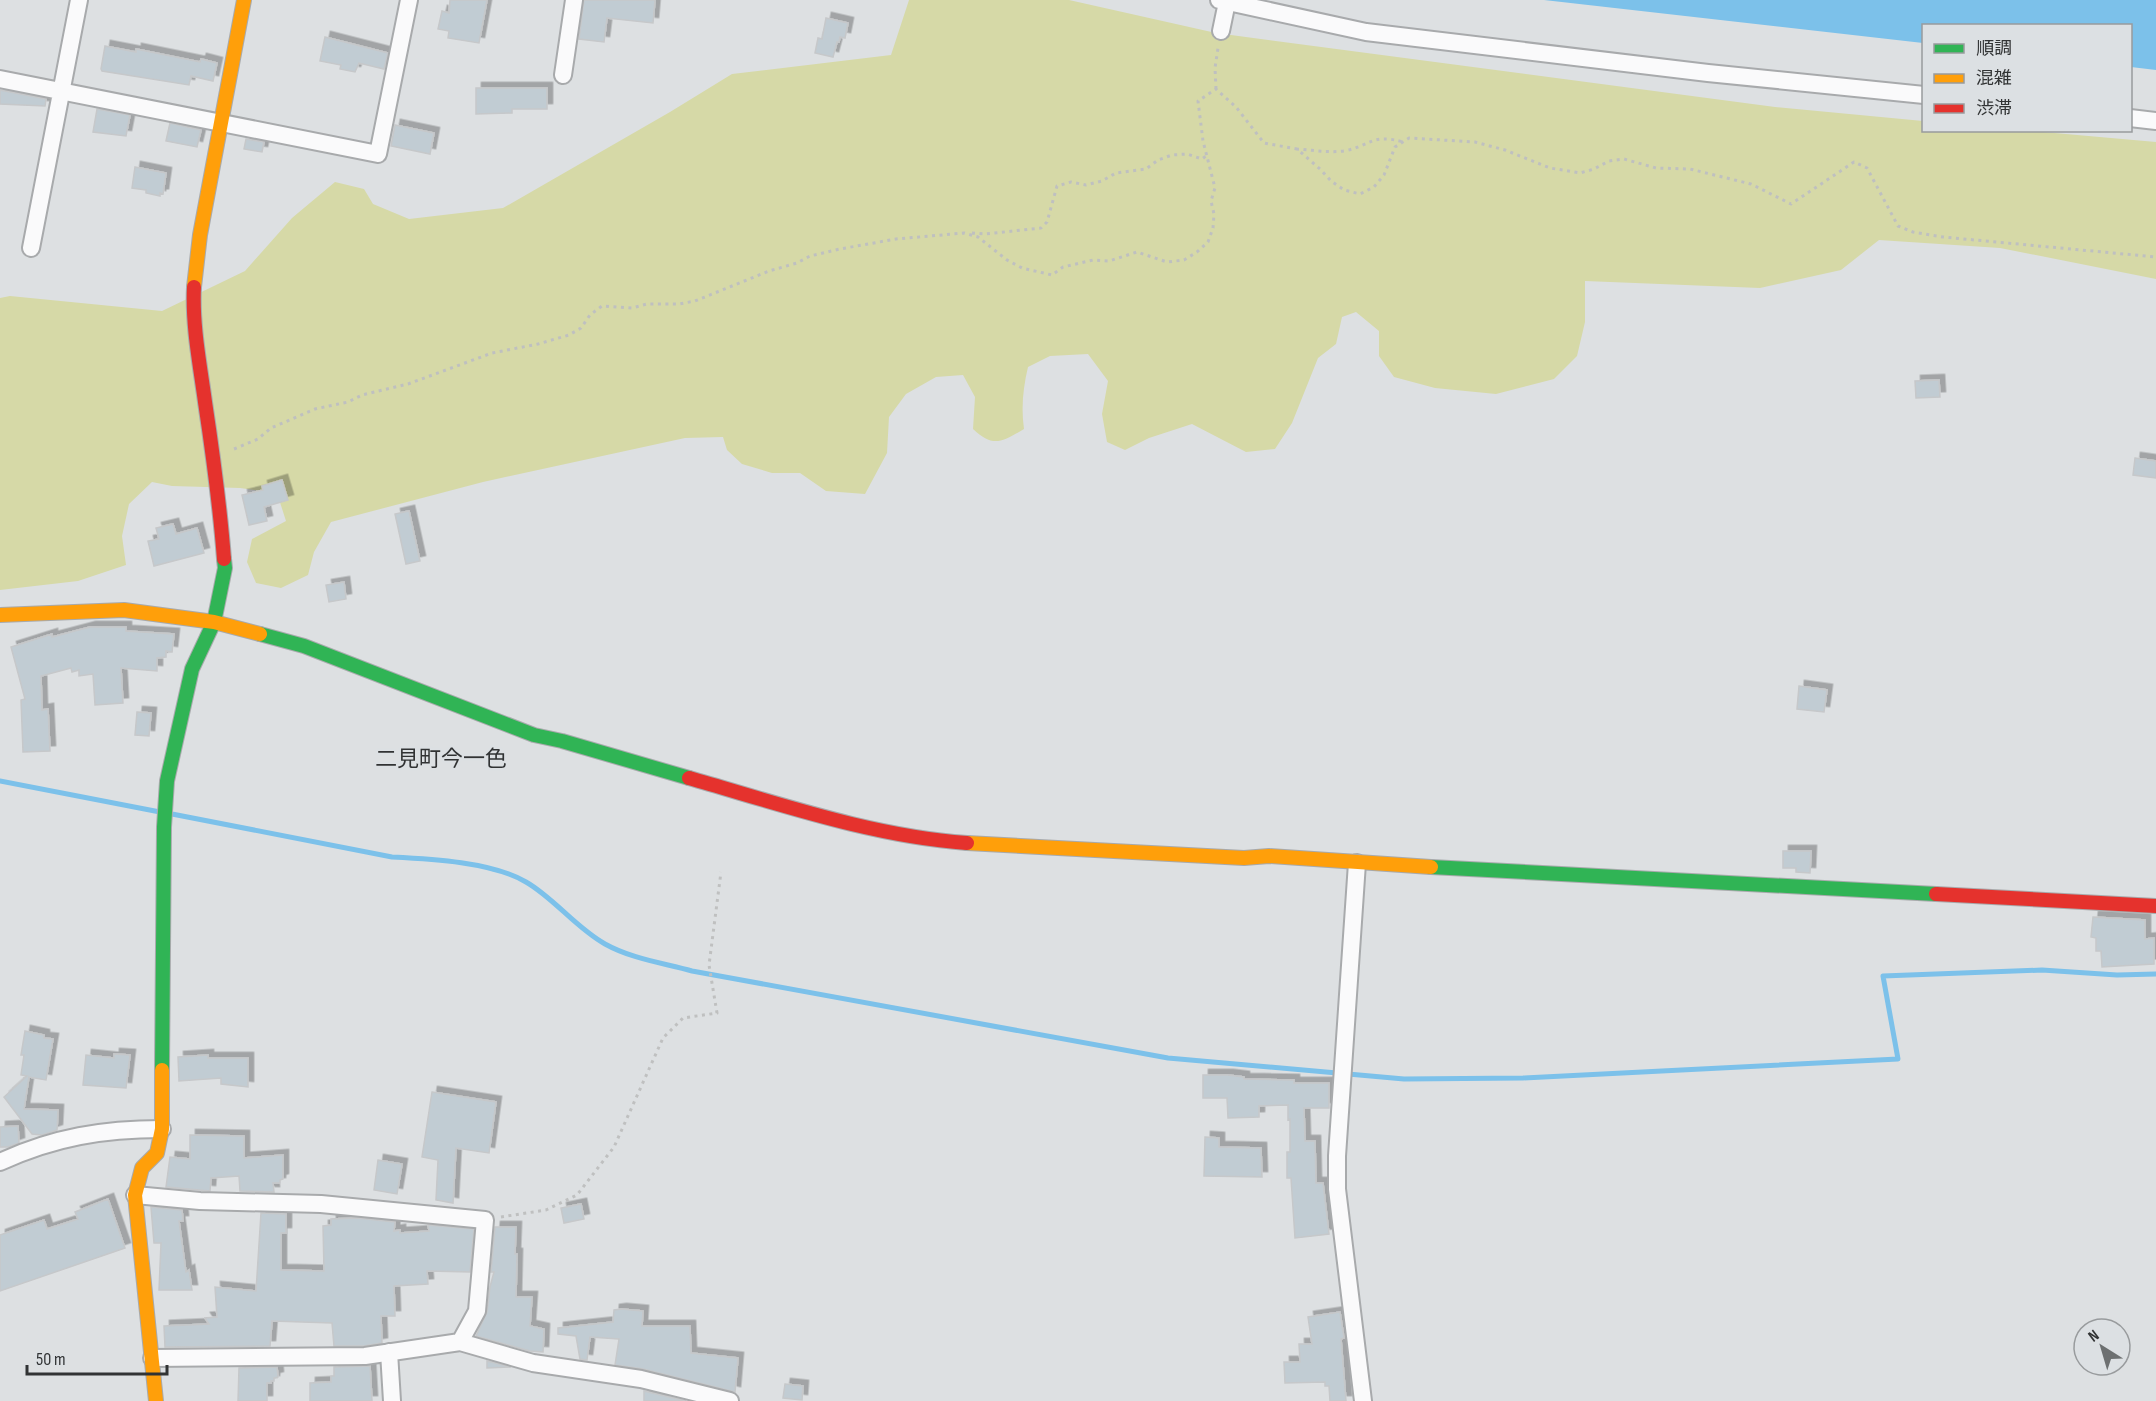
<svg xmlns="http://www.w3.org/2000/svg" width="2156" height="1401" font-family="'Sofia Sans Condensed','Noto Sans JP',sans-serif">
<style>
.green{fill:#d6d9a7}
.water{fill:#7cc1ea}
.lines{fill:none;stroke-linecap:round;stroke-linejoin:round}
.stream{stroke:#7cc1ea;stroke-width:5}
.building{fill:#c1ccd3;stroke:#c6c8ca;stroke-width:1.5;filter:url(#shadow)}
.street-casing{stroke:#a8aaac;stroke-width:20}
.fast-casing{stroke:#a8aaac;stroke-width:16}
.slow-casing{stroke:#a8aaac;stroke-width:16}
.jam-casing{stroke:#a8aaac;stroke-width:16}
.path{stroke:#bfc0c0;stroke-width:3;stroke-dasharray:3 4.5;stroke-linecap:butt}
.street{stroke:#fafafb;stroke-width:16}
.fast{stroke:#30b455;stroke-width:14}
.slow{stroke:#ff9f0a;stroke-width:14}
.jam{stroke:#e5322d;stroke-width:14}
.labels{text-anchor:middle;stroke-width:5;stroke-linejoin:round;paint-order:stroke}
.quarter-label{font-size:22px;fill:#313334;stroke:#dce0e3}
</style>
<defs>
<filter id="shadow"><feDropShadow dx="5.5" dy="-5.5" stdDeviation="0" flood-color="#0004"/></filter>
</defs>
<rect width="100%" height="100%" fill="#dde0e2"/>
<path class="green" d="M909,0H1069L1216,33L1775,107L1923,121L1924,130L2031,131L2156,142V279L2000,248L1879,240L1841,270L1760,288L1585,281V322L1577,356L1554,379L1496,394L1435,388L1394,377L1379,356V331L1356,312L1342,317L1336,344L1318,358L1292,423L1275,449L1246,452L1192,424L1149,438L1125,450L1107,442L1102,414L1108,381L1088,354L1050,356L1028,367C1023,388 1021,408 1024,429C1002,442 993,448 973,429L975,397L963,375L936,377L906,394L889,417L887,453L865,494L826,491L800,473H772L742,464L727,450L723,437L685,438L483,482L331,522L314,552L308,575L281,588L256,583L247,562L252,539L286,521L277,493L240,488L172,486L152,482L129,504L122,536L126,565L78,581L0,590V298L10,296L162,311L245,271L292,218L335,182L364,189L373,204L409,219L503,208L670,112L732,74L891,55Z"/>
<path class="water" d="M1544,0H2156V70L2131,67L2130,26H1924L1923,43Z"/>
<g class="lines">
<path class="stream" d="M0,781L160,812
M172,814L392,857C432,859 492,862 526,882C554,898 576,928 605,944C632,959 663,963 692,971L1168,1058L1404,1079L1523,1078L1898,1059L1883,976L2042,970L2117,975L2156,974"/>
</g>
<path class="building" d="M450,0H487L479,43L448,38L449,31L438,29L442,11L449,13Z
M584,0H655L653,23L607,18L604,42L579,39Z
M826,18L848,23L845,38L840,37L839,42H837L833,57L815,53L818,38L822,39Z
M325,37L388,53L384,69L359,63L355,72L340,69L341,65L320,61Z
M105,46L136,52V49L200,62L201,59L217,63L213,81L191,76L189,85L102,71L101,69Z
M476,88H547V109H512V113L476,114Z
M0,90L46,99L45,106L0,104Z
M97,109L130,115L126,136L93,132Z
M170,123L201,130L197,147L166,141Z
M395,125L434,133L430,154L391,146Z
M246,139L264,142L262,152L244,149Z
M135,167L166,173L163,194L160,193V196L146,193V190L132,188Z
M1939,380L1940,397L1916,398L1915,381Z
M2135,458L2156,461V478L2133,475Z
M282,480L288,500L264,507L267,521L249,525L242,495L263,490L262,486Z
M409,511L420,561L406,564L395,514Z
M173,524L176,534L197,528L204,553L154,566L148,541L159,539L156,528Z
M344,582L346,599L329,602L326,585Z
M90,627H126V631L174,634L172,652L166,651V657L157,658V671L121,668L123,703L95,705L93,674L79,676V670L72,672L71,668L41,676L42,710L48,709L50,751L23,752L21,700L25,699L11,647L52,634V637Z
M1799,686L1827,690L1824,712L1797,709Z
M137,712L151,713L149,736L135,735Z
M1783,851H1811L1810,873L1796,872V868H1783Z
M2093,917L2145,920V939L2154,938V964L2102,967L2101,951H2096V938L2091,937Z
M25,1031L44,1035V1038L53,1039L46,1080L29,1077L24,1109L58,1110L57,1130L42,1135L32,1134L4,1097L27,1076L21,1075L24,1055H21Z
M114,1054L130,1055L126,1088L83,1085L86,1055L114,1058Z
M208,1055V1058H248V1087L221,1084V1078L179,1081L178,1057Z
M1203,1075H1228L1244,1077V1079L1294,1080V1083H1329V1108H1304L1305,1141H1315L1316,1183H1323L1329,1234L1295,1238L1291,1178H1287V1152H1290V1119L1288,1120V1105L1259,1106V1117L1228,1118L1227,1098H1203Z
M432,1092L496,1102L489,1153L456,1148L453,1203L436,1200L438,1160L422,1157Z
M18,1126L19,1143L8,1147H0V1127Z
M190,1135L244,1136V1158L283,1155V1179L280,1180V1183H273L274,1192L240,1191L239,1176L211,1178L210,1191L166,1187L170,1157L190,1159Z
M1205,1137L1219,1138V1147L1261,1148L1262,1177L1204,1176Z
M378,1160L402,1164L397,1194L374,1190Z
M108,1199L125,1248L0,1291V1235L44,1220L47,1229L78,1219L75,1212Z
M581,1204L584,1219L564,1223L561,1208Z
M151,1207L182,1210L183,1221H179L186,1272L189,1270L192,1290H159L161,1243H154Z
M261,1213L286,1214V1233H281V1270L324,1271L323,1226L331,1225V1219L357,1218L395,1222L394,1231L400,1230V1233L429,1231L428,1225L474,1229L470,1272L427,1271L428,1284L394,1286L395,1316H381L382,1343L364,1346H334L332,1323L272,1321L270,1346L165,1347L164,1326L209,1324L205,1318L217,1317L215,1287L256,1291Z
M495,1227H516L515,1254H517L516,1297H532L530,1326L544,1329L543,1352L530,1351L476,1336L487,1312L490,1287L494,1272H491Z
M621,1309L643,1311L642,1326H690L691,1353L738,1358L735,1392L643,1369L615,1365L619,1339L590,1337L587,1360L580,1359L576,1336L558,1334V1328L613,1322L614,1310Z
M1340,1312L1344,1338L1341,1339L1346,1401H1330L1329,1386H1325V1382L1285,1383L1284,1362H1300L1299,1344H1312L1308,1317Z
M487,1361L511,1367L487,1368Z
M370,1366L372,1401H310V1383L331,1382V1376H334V1367Z
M277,1367L278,1377L274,1378V1381H271V1383H267V1401H238L239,1368Z
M785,1384L803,1386L802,1400L783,1398Z
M644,1391L686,1401H644Z"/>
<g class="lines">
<defs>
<path id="street" d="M1219,0L1366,32L1708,73L1924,95
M1221,31L1227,2
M563,75L574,0
M0,79L378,154L409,0
M2130,118L2156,121
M31,248L79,0
M1357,863L1337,1156V1189L1363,1401
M0,1162C54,1137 104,1129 162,1129
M135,1195L200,1201L321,1204L485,1220L477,1311L460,1342
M389,1352L392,1401
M152,1358L365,1356L460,1342L533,1363L641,1379L730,1401"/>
<path id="fast" d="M260,634L304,646L534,735L562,741L689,778
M1431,867L1936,894
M162,1070L164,827L167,781L192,669L214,622L225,568L224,559"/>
<path id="slow" d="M194,287L200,235L244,0
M0,615L124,610L214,622L260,634
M967,843L1244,858L1269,856L1431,867
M156,1401L135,1195L142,1168L157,1153L162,1129V1070"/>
<path id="jam" d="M194,287C192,325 200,365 205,402C213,455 220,507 224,559
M689,778C780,804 872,836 967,843
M1936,894L2156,906"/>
</defs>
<use href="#street" class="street-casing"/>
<use href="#fast" class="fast-casing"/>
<use href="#slow" class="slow-casing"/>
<use href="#jam" class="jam-casing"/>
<path class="path" d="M1216,89L1215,68L1218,48
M1296,149C1312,150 1328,153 1344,151C1370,146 1372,133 1403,142
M972,233L985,234L1041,228L1047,222L1057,186L1071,182L1086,185L1102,181L1116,173L1146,169L1158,160L1172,155L1187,154L1202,159L1206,156
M234,449L258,439L271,428L315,409L348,402L362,395L408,384L492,353L538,344L569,335L581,328L590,315L602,306L632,308L647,304H679L695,301L769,271L797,263L810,256L840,249L896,239L964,233L978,237L1007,260L1022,268L1052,275L1063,267L1093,260L1109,261L1137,252L1167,262L1184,260L1197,252L1208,242L1213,228L1214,214L1211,201L1215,188L1203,141L1198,101L1216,89L1236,107L1264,143L1297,149L1320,169L1331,181L1344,190L1360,194L1374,187L1384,175L1395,147L1409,138L1475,142L1505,150L1550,168L1580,173L1594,169L1609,161L1624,159L1656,168L1690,169L1751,184L1791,204L1854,162L1867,168L1898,226L1913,232L1943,237L2156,257
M501,1217L546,1210L577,1195L614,1147L663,1038L683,1018L717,1013L709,965L721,872"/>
<use href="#street" class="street"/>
<use href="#fast" class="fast"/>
<use href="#slow" class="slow"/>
<use href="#jam" class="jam"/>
</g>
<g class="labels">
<g class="quarter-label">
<text x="441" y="766">二見町今一色</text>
</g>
</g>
<rect x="1922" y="24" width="210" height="108" fill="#dce0e3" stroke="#989b9d" stroke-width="1.5"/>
<rect x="1934" y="44" width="30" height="9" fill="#30b455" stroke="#989b9d" stroke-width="1.5"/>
<text x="1976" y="54" font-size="18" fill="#313334">順調</text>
<rect x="1934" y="74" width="30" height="9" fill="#ff9f0a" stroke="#989b9d" stroke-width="1.5"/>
<text x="1976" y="84" font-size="18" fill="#313334">混雑</text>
<rect x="1934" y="104" width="30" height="9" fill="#e5322d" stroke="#989b9d" stroke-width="1.5"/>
<text x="1976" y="114" font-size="18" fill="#313334">渋滞</text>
<g transform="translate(2102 1347) rotate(323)"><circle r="28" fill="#dce0e3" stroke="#989b9d" stroke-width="1.5"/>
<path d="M0-4.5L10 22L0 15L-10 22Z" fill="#6d7071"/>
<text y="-9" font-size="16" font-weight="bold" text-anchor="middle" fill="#313334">N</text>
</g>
<path d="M27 1365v9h140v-9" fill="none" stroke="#313334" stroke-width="3"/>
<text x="36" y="1365" font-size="18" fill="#313334" stroke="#dce0e3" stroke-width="4.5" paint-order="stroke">50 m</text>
</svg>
